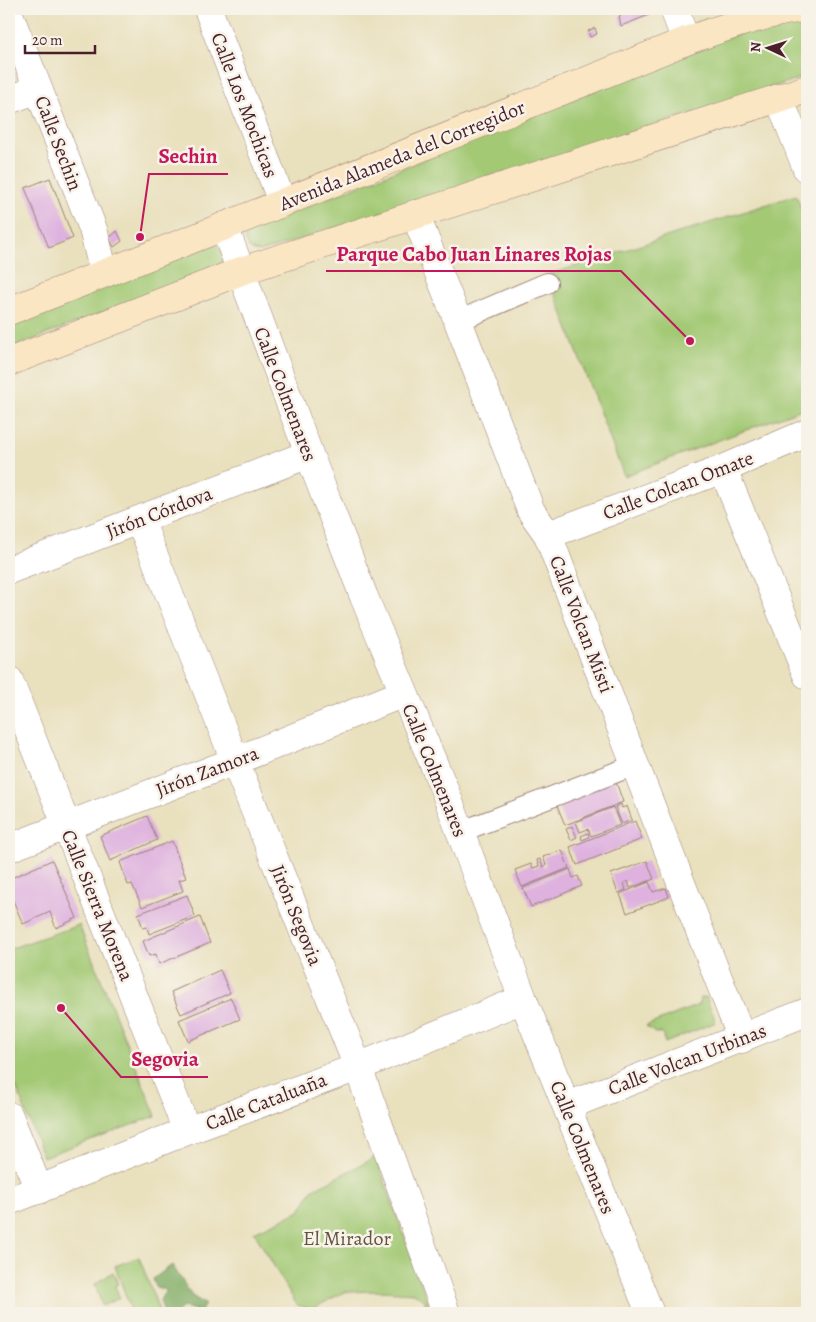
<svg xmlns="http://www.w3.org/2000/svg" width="816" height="1322" font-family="Alegreya,serif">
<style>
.green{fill:#a3c974;stroke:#767450}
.forest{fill:#82ad66;stroke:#666648}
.building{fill:#deb1df}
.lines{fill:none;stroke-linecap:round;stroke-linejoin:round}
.pedestrian-casing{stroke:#9a8074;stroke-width:22}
.minor-casing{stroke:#9a8074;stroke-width:29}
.secondary-casing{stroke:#9a8074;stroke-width:29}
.pedestrian{stroke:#fff;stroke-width:20}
.minor{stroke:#fff;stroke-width:28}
.secondary{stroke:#fbe6c4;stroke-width:28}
.labels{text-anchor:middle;stroke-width:5;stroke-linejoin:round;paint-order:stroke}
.street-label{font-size:20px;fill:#4a1f2b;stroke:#f7f3e8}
.park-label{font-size:20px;fill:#655241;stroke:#f7f3e8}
.leader{fill:none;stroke:#c2185b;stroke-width:2}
.callout-dot{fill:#c2185b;stroke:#f7f3e8;stroke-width:2}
.callout-label{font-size:21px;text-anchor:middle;font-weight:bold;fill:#c2185b;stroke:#f7f3e8;stroke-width:5;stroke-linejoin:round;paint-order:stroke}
</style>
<rect width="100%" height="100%" fill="#f7f3e8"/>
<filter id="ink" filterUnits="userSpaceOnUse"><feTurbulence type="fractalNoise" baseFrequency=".02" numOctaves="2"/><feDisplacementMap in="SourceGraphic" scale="10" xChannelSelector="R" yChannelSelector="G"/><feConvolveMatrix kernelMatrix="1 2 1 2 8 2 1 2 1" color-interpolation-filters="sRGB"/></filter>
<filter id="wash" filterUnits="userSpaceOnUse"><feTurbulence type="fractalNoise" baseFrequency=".0096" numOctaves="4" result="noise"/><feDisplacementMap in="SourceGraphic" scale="20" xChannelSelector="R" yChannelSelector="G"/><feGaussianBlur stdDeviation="1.12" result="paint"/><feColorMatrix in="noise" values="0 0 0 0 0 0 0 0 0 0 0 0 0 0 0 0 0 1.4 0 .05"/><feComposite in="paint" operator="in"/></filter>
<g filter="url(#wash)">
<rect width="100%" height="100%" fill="#e9e0bd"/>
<path class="green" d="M807,19V76L261,252L254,251L249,248L245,239L246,231L723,39L767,25Z
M796,195L807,223V407L624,476L548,275Z
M215,244C222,248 227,256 222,263C220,266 217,267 214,269L9,349V323Z
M79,925L156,1116L43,1157L9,1068V949Z
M706,997L716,1022L665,1043L662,1033H655L646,1026L698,1005L701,998Z
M376,1157L427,1300L441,1313H427L424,1305L426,1302L414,1293L381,1291L344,1292L312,1309L297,1305L254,1232L300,1211L312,1190Z
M139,1257L160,1313H132L115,1266Z
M113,1272L118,1284L115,1286L120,1298L102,1306L95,1284Z"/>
<path class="forest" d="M172,1265L192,1296L205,1304L200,1313H192L196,1310L183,1307L176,1313H164L160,1300L166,1290L156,1287L153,1279Z"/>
<g id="blocks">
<path class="building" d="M637,9H647L649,15L621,26L619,16Z
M595,28L597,34L590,37L588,31Z
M50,178L73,238L49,248L25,188Z
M117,231L122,241L114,247L109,238Z
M615,779L623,802L565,825L556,803Z
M621,804L622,808L627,806L632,820L622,824L615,807Z
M613,807L620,825L591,836L588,829L580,832L576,822Z
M147,816L157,840L110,861L100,836Z
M635,821L642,839L577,865L570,847Z
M572,826L577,837L571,840L566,829Z
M588,833L589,837L582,840L581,836Z
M172,841L186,878L179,880L183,891L142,907L132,884L128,885L120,862Z
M562,850L569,868L522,887L515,870L531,864L533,868L539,866L537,860L540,859L543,867L546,865L543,857Z
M52,860L77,918L56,928L50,912L23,924L9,891V879Z
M647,861L654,879L630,888L628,881L624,883L626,890L618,893L611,874Z
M570,869L573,878L578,876L582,886L531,907L523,888Z
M649,882L653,892L666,888L669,897L627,913L620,894Z
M187,895L195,916L149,934L147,927L143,928L138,914Z
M200,917L210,943L159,964L156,954L149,956L143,941Z
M220,970L230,993L181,1014L171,992Z
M231,998L240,1019L188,1041L179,1020Z"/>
</g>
</g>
<g filter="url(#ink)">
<use href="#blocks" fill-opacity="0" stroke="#9a8074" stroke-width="1"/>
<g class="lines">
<defs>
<path id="pedestrian" d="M458,321L547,283
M460,832L635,765"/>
<path id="minor" d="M208,9L282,202
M674,9L686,41
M9,14L93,229L104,273
M779,98L807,169
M9,100L38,89
M415,214L458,321L531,511L548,535L635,765L742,1039
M224,226L309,454L364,597L445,791L523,999L650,1313
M723,469L807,675
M140,520L235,761L358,1067L446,1313
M548,535L723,469L807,433
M9,570L309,454
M9,680L187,1131
M9,848L235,761L404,693
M567,1106L807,1012
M9,1116L39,1190
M9,1201L187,1131L358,1067L523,999"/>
<path id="secondary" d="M9,311L200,236L686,41C723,28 759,15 798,9
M9,362L241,271L807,89"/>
</defs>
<use href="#pedestrian" class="pedestrian-casing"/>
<use href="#minor" class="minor-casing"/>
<use href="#secondary" class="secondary-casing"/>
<use href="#pedestrian" class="pedestrian"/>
<use href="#minor" class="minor"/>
<use href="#secondary" class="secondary"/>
</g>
</g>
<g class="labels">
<g class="street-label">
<text transform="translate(245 105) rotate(69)" y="7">Calle Los Mochicas</text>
<text transform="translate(59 143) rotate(69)" y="7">Calle Sechin</text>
<text transform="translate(402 155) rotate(-22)" y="7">Avenida Alameda del Corregidor</text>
<text transform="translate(286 394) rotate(69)" y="7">Calle Colmenares</text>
<text transform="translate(678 485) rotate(-21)" y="7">Calle Colcan Omate</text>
<text transform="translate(159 512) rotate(-21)" y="7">Jirón Córdova</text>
<text transform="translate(582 624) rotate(69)" y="7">Calle Volcan Misti</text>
<text transform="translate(435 770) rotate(68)" y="7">Calle Colmenares</text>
<text transform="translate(207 771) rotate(-21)" y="7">Jirón Zamora</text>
<text transform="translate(98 905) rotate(68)" y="7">Calle Sierra Morena</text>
<text transform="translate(297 915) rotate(68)" y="7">Jirón Segovia</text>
<text transform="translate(687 1059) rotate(-21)" y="7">Calle Volcan Urbinas</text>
<text transform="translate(266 1101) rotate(-21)" y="7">Calle Cataluaña</text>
<text transform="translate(583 1147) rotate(68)" y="7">Calle Colmenares</text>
</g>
<g class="park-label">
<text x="347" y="1245">El Mirador</text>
</g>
</g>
<path class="leader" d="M140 237L149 174H228M690 341L621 271H326M61 1008L121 1077H208"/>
<g class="callout-dot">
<circle cx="140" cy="237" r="5"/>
<circle cx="690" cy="341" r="5"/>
<circle cx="61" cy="1008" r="5"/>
</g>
<g class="callout-label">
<text x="188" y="163">Sechin</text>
<text x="474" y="261">Parque Cabo Juan Linares Rojas</text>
<text x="165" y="1066">Segovia</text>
</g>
<rect width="816" height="1322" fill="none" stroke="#f7f3e8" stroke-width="30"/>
<g transform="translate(768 48) rotate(274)" stroke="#f7f3e8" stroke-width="4" paint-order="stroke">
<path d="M0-4L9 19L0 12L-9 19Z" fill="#4a1f2b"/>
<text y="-8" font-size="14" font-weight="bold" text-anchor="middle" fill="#4a1f2b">N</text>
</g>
<path d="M25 45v8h70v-8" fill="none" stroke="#4a1f2b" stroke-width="2.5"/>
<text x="32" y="45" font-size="15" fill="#4a1f2b" stroke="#f7f3e8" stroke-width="4" paint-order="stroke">20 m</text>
</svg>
